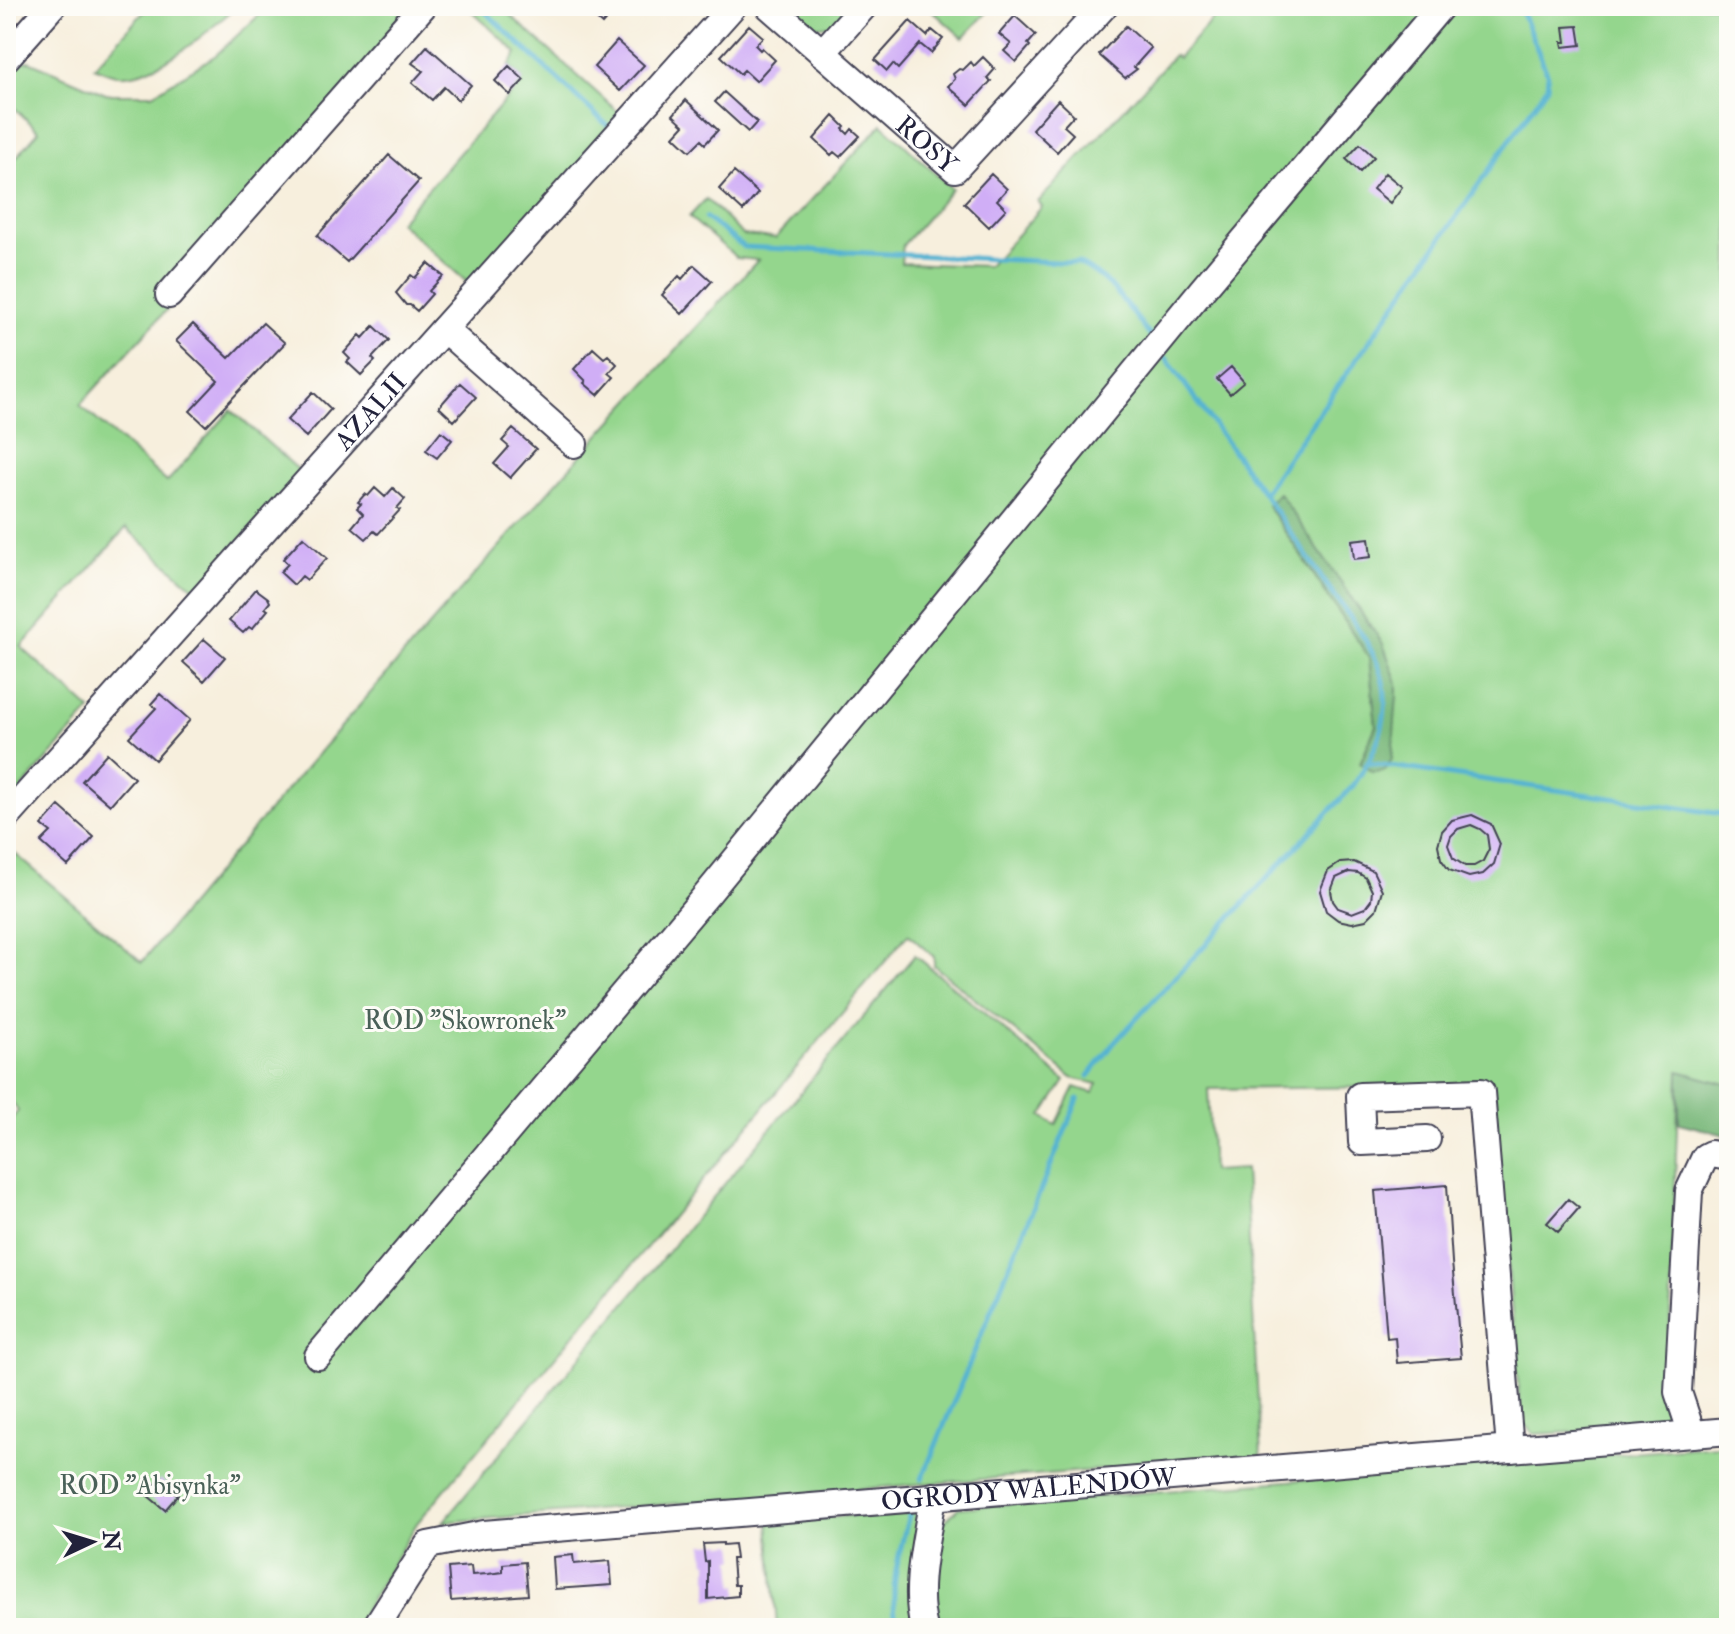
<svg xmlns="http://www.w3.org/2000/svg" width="1735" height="1634" font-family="'IM FELL Double Pica',serif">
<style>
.green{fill:#94d68d;stroke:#5b7c64;stroke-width:2;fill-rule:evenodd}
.forest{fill:#77b778;stroke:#4c6c5a;stroke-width:2}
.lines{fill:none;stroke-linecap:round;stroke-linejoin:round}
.stream{stroke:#54b3d2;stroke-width:5}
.building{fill:#d0aef6;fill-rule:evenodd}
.minor-casing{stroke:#424153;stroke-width:30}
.minor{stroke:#fff;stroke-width:26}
.labels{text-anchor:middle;stroke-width:6;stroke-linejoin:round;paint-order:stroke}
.street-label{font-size:26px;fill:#22223b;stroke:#fdfcf7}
.park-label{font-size:26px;fill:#4a6158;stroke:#fdfcf7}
</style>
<rect width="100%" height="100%" fill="#fdfcf7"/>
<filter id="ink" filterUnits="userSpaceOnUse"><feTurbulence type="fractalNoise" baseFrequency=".0125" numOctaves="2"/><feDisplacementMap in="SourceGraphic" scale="16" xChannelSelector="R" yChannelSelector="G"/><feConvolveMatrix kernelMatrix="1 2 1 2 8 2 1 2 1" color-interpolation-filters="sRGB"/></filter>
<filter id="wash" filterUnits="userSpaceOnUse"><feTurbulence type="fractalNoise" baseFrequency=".006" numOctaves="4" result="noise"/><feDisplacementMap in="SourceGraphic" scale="32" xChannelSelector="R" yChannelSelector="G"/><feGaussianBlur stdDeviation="1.8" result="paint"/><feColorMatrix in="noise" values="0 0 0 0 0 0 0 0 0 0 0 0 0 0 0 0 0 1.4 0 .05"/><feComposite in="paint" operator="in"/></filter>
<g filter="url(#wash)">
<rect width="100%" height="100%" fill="#f7efdd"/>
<path class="green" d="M149,6H237C210,30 157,78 118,75C111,75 102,70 94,67Z
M269,6H412L172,304L80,405L167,482L231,410L301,472L196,590L126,528L21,647L91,710L6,806V169L39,131L6,100V78L20,62L29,61L106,94H153L216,55Z
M466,6H500L624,117L469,284L399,222L523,80L509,66L517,53Z
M788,6H849L832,25L811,27Z
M927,6H993L963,38Z
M1224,6H1729V1085L1679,1072L1666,1428L1534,1434L1521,1421L1493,1086L1208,1089L1212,1171L1245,1169L1261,1457L443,1522L915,955L1065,1081L1042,1116L1056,1125L1075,1087L1093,1093L1097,1084L1072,1078L937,968L934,965V957L908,934L417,1523L354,1628H6V1126L18,1111L6,1093V846L142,962C340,722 548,490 758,260L737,258L689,217L706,199L743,235L776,238L882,124L952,189L903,245L901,263L989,266L1042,207L1038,202L1174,55L1178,58ZM1279,493L1397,695L1361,763L1376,726L1369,657L1267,505Z
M1729,1445V1628H940L932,1606L943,1523L958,1508Z
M922,1510L916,1628H777L769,1522Z"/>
<path class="forest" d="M1279,493L1383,644L1397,683V695L1392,759L1385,771L1372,772L1360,763L1376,726L1369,657L1267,505Z
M1679,1071L1729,1085V1136L1679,1123Z"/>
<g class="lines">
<path class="stream" d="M479,6L607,125
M706,218L744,247L1078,263C1111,278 1129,309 1151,337
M1264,492L1547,87L1548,75L1519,6
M1369,763L1729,815
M1089,1076L1114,1043L1353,786C1375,754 1393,717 1382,677C1372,641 1343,609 1322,578C1271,504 1219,431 1166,358
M922,1479L1078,1099
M898,1628C887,1592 900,1550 909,1515"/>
</g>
<g id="blocks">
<path class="building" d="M596,6H618L602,24L590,13Z
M1235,6H1253L1243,18L1232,9Z
M1015,16L1036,35L1028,44L1030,46L1016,62L1004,51L1011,44L999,34Z
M910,21L927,36L932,30L943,39L931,53L920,44L898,69L893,64L887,71L875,60Z
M749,25L763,37L755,45L760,50L762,48L775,60L756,81L744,70L740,74L721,56Z
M1126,26L1151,48L1134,67L1137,69L1125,78L1099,55Z
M1578,26L1581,45L1563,47L1562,42H1566L1564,27Z
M617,41L644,65L620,91L594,67Z
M427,46L471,85L458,100L444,87L432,100L412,83L423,71L412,63Z
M983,57L995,69L987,78L991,81L969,105L948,86L955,79L953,74L959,69L963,70L971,62L974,66Z
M509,66L524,80L510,95L495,81Z
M724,92L757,122L748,132L715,102Z
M686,100L718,130L705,144L701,140L690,151L674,136L684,125L673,115Z
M1058,100L1074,115L1064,126L1073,134L1057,152L1032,129Z
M834,116L845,127L843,129L848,134L852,129L860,136L840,157L834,152L831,155L814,139Z
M1360,144L1374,157L1360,172L1346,159Z
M389,155L419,181L347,262L317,236Z
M734,172L758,193L743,211L719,189Z
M1385,173L1402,187L1390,203L1373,189Z
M991,174L1007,189L997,200L1006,209L989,227L964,203Z
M428,263L443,276L429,291L432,294L417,311L410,305H406L396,293L411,275L415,278Z
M694,265L712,281L682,314L662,295L679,276L682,279Z
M263,323L285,343L206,426L190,411L218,381L176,341L193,324L229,358Z
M374,326L389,340L372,358L375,361L361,375L347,362L350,359L344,353L360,335L363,338Z
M593,348L604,358L608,355L617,364L609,373L614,377L598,395L584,383L586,381L574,369Z
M1231,367L1244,382L1230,394L1217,379Z
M460,383L476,397L454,421L439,407Z
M313,392L331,409L306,437L287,420Z
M513,429L536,449L510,478L494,464L509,447L502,441Z
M441,431L452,440L437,458L426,450Z
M375,488L385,497L393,488L405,499L397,508L400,510L378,534L374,531L366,539L352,527L363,514L357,508L361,504L358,502L365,494L368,496Z
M303,537L327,558L307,580L302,576L294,585L280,572L288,564L283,559Z
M1369,538L1371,557L1354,559L1352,540Z
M256,589L268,598L270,602L265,608L268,610L252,629L249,627L243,633L229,621Z
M204,639L225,657L204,681L183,662Z
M160,694L190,720L155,760L129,737L156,708L151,704Z
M107,753L134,778L110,805L82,781Z
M59,806L94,837L68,866L41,842L51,832L42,825Z
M1472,815L1491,824L1500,844L1494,864L1483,874L1469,877L1449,870L1441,859L1438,845L1442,831L1452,820ZM1471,825L1480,829L1487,835L1489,849L1483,861L1474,866H1465L1453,858L1448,845L1451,836L1458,829Z
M1354,862L1373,871L1382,890L1376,910L1366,920L1352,923L1338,920L1326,911L1320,891L1328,871L1340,863ZM1349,872L1358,873L1366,878L1372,891L1371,900L1365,908L1352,913L1338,908L1333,901L1331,891L1336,878Z
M1447,1185L1452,1262L1461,1358L1397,1363L1395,1337L1387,1338L1375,1191Z
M1568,1199L1579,1208L1558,1232L1547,1223Z
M160,1479L178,1495L165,1510L147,1495Z
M723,1543V1545L734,1544L736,1559H732L734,1585H738V1596L708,1599V1561L705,1562L703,1544Z
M573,1555L574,1564L610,1561L612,1585L555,1589L553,1557Z
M525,1562L528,1595L451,1601L448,1568L471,1566L472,1575L488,1574L503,1572V1564Z"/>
</g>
</g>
<g filter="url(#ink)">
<use href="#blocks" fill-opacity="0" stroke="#424153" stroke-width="2"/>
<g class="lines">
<defs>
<g id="minor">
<path id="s1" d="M769,6L955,169L1104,6"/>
<path d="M822,53L864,6"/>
<path d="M6,58L52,6"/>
<path d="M169,295L423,6"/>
<path d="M444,329L574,444"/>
<path id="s2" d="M6,818L733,6"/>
<path d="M1427,1139L1362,1142L1360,1096L1481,1092L1510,1449"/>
<path d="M318,1356L709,892L1202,290L1441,6"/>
<path d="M1692,1434L1678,1392L1689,1191L1705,1157L1711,1154L1729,1157"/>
<path id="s3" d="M375,1628L428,1545L484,1534L1729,1431"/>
<path d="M924,1628C913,1586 927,1539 933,1496"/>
</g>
</defs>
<use href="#minor" class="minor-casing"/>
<use href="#minor" class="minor"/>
</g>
</g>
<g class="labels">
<g class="street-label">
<text dy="9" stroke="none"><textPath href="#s1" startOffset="210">ROSY</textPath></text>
<text dy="9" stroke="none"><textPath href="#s2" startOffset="546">AZALII</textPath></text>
<text dy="9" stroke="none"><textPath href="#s3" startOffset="702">OGRODY WALENDÓW</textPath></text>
</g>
<g class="park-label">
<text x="465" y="1029">ROD "Skowronek"</text>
<text x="150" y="1494">ROD "Abisynka"</text>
</g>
</g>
<rect width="1735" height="1634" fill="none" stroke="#fdfcf7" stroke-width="32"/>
<g transform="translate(92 1542) rotate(86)" stroke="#fdfcf7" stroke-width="6" paint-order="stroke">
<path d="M0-6L14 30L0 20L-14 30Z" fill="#22223b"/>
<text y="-12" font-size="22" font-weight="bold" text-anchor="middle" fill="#22223b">N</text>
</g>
</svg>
